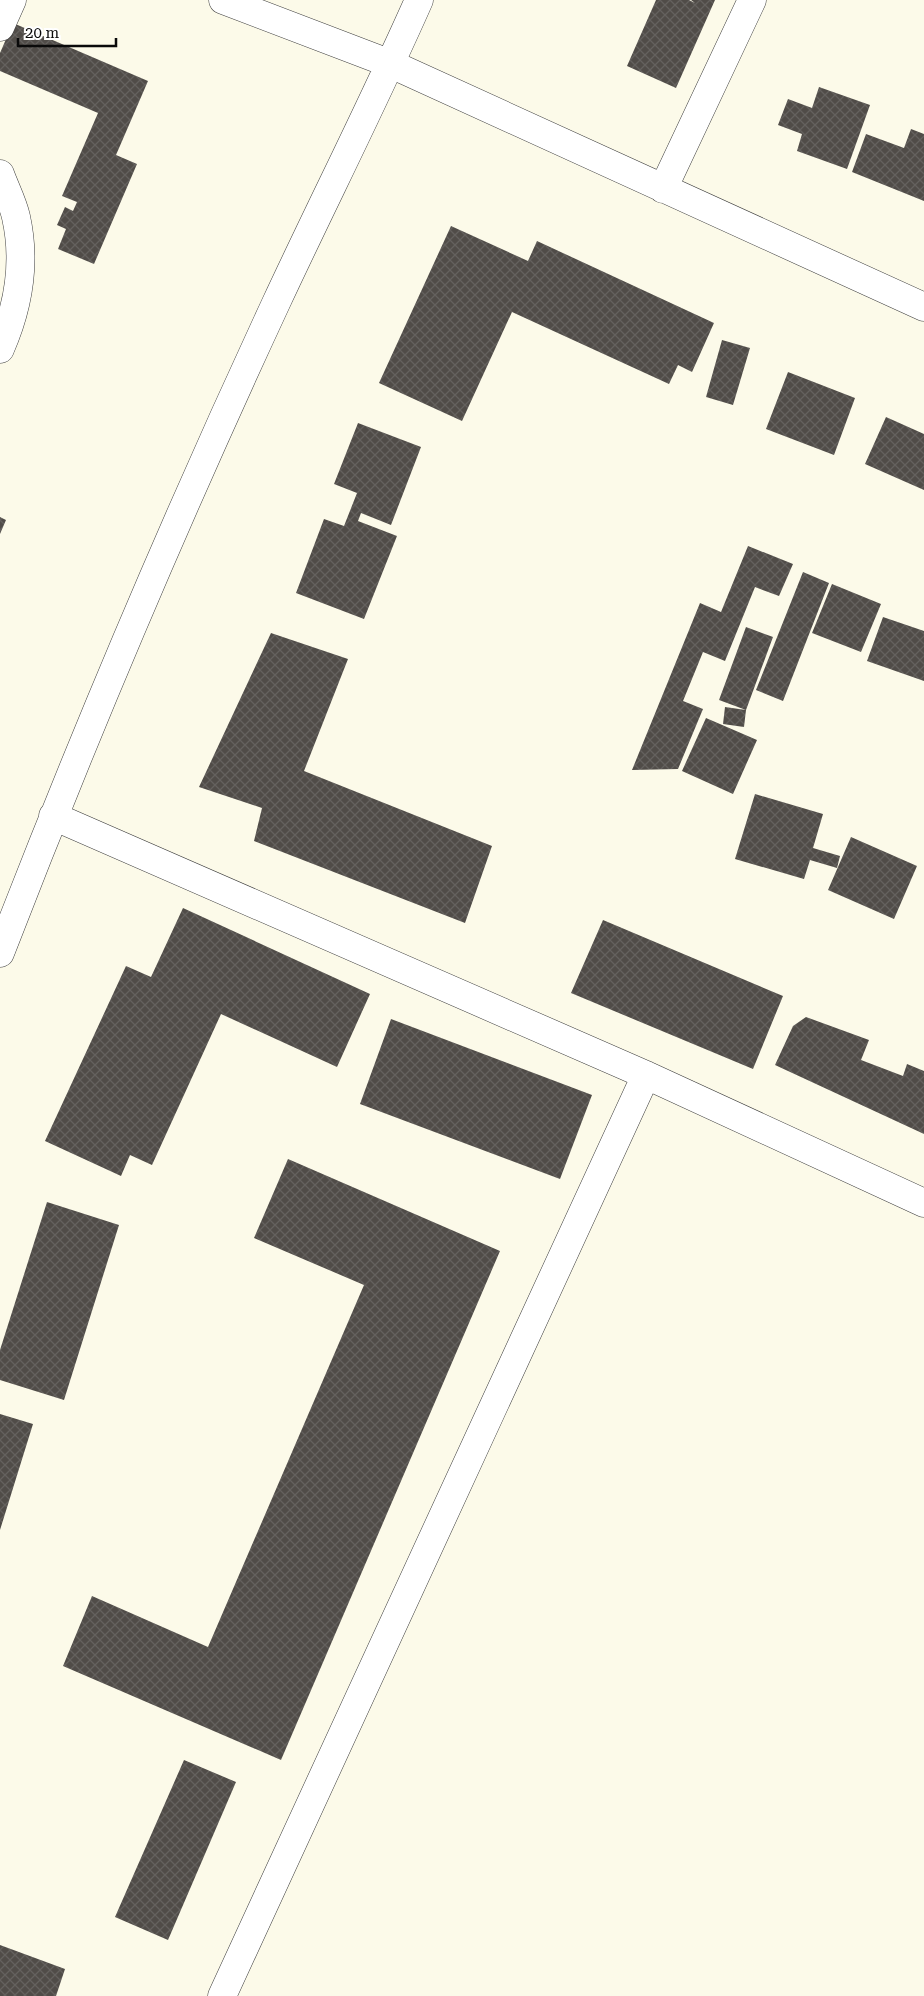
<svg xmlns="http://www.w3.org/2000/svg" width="924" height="1996" font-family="'Roboto Serif',serif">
	<defs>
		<pattern id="building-cross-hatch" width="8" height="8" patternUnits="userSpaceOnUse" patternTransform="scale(1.25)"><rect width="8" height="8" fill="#504c48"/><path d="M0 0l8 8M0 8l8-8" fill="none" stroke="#64615e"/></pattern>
	</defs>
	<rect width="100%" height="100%" fill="#fcfae9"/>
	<path fill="url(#building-cross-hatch)" d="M656 0H689L695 3 691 0H715L676 88 627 66Z
		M13 23 148 81 116 155 137 164 94 264 58 249 66 229 57 225 65 207 73 211 77 202 62 196 98 113 0 71V53Z
		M819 87 870 105 847 169 797 151 802 134 778 125 788 99 812 108Z
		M911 129 924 134V201L852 172 866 134 904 148Z
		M451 226 528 261 537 241 714 323 692 372 678 365 669 384 512 312 462 421 379 383Z
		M722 340 750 348 733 405 706 397Z
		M788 372 855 398 834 455 766 429Z
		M886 417 924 434V490L865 464Z
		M358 423 421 447 391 525 361 513 358 521 397 536 364 619 296 593 324 519 344 526 357 493 334 484Z
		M0 517 6 520 0 534Z
		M748 546 793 564 779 596 755 587 725 661 703 652 683 701 703 709 678 769 632 770 700 603 721 612Z
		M803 572 829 583 783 701 756 690Z
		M832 584 881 604 861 652 812 633Z
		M883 617 924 631V681L867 661Z
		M746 627 773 637 746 710 719 700Z
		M271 633 348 659 304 771 492 846 465 923 254 841 262 808 199 787Z
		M725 707 746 710 744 727 723 724Z
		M706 718 757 740 733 794 682 771Z
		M755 794 823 814 813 848 840 856 837 868 810 860 804 879 735 859Z
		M851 837 917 866 894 919 828 890Z
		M183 908 370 994 337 1067 221 1014 152 1165 130 1155 121 1176 45 1141 126 966 151 977Z
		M603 920 783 996 753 1069 571 993Z
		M806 1017 869 1040 861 1060 903 1076 907 1064 924 1071V1134L775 1065 793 1026Z
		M391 1019 592 1095 560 1179 360 1104Z
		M288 1159 500 1251 281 1760 63 1666 92 1596 208 1647 364 1285 254 1238Z
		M47 1202 119 1225 64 1400 0 1380V1350Z
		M0 1414 33 1424 0 1530Z
		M184 1760 236 1782 168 1940 115 1917Z
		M0 1945 65 1969 56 1996H0Z"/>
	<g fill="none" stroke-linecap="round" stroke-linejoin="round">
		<g stroke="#3d3d3d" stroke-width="29">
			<path id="minor" d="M223 0 391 64 924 307
				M0 27 12 0
				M0 174C5 188 13 203 16 217 26 262 18 308 0 349
				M663 189 752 0
				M53 816 646 1075 924 1203
				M0 953C85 733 177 516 276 303 323 202 374 102 419 0
				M222 1996 646 1075"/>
		</g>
		<use href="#minor" stroke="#fff" stroke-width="28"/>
	</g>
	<path d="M18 38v8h98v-8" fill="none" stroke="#0a0a0a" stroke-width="2.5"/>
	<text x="25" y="38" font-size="15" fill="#0a0a0a" stroke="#ffffff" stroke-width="4" paint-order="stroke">20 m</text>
</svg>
